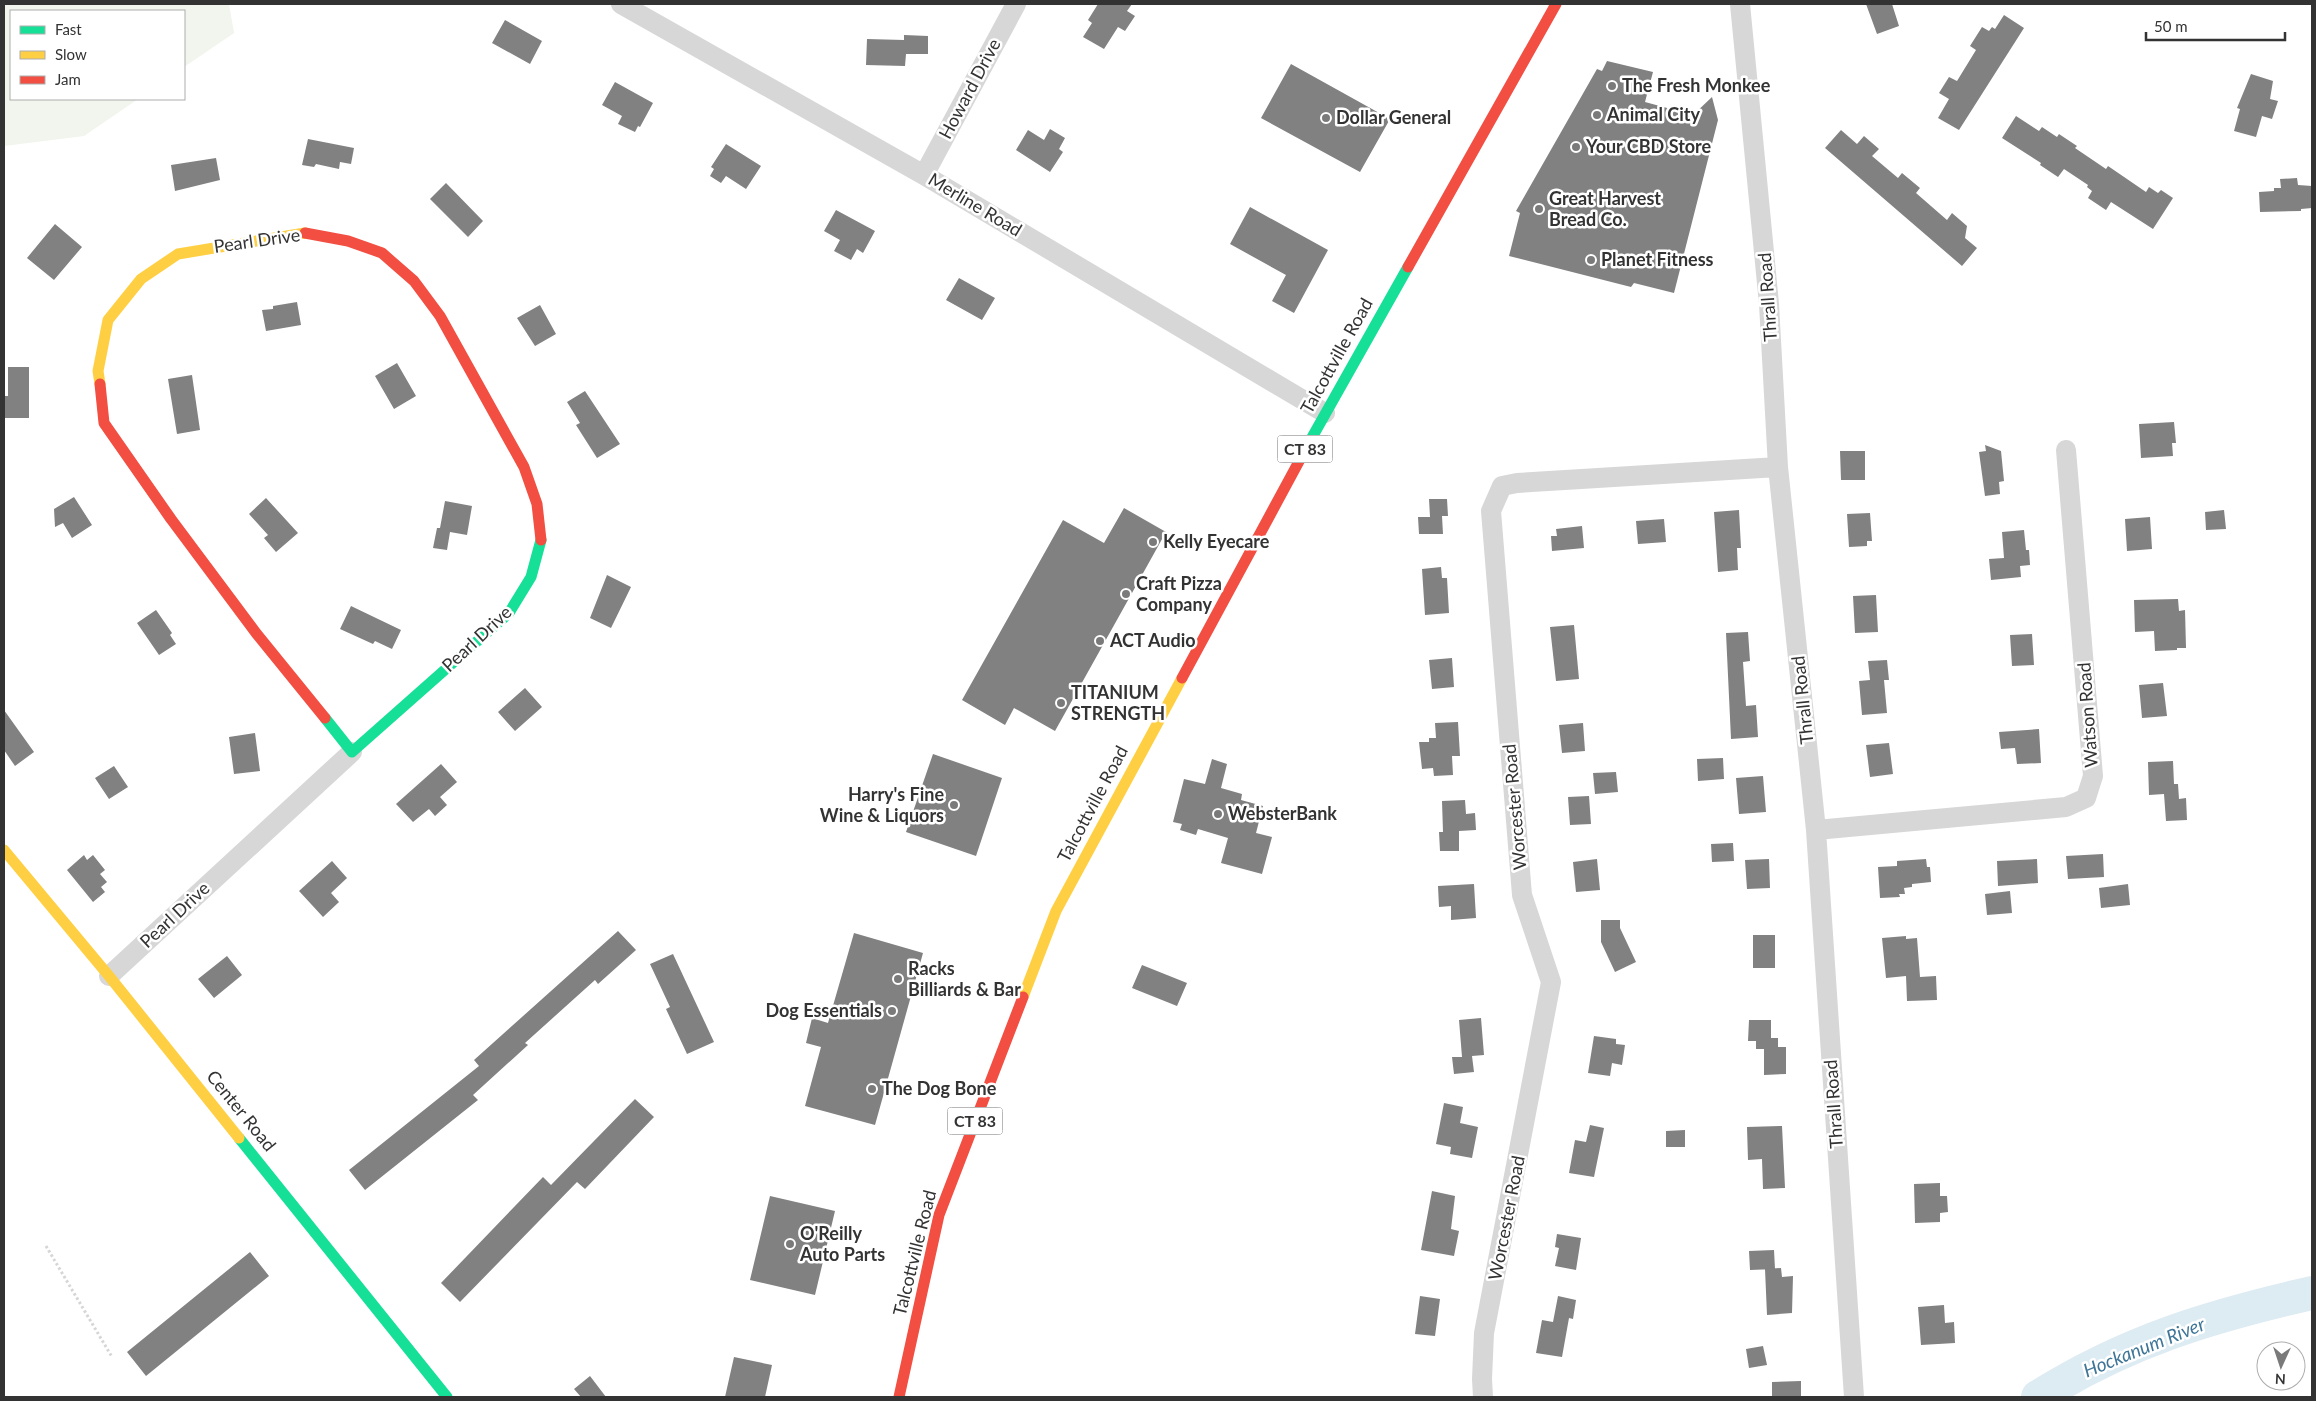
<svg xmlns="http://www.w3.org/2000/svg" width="2316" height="1401" font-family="Lato,sans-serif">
	<rect width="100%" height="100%" fill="#fff"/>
	<path fill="#f1f5ed" d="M4 4H229L234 33 184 67V11H11V99H138L84 136 4 146Z"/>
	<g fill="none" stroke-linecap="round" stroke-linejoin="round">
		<path stroke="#ddebf3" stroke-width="34" d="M2038 1397C2127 1341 2211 1316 2312 1293"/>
	</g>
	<path fill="#818181" d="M1098 4H1132L1127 11 1135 16 1125 31 1118 27 1104 49 1083 37 1092 23 1088 20Z
		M1866 4H1892L1899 26 1877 34Z
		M2004 15 2024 28 1959 130 1938 118 1949 99 1939 93 1949 77 1957 81 1976 50 1970 46 1982 27 1989 31 1992 27 1995 29Z
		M505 20 542 41 530 64 492 43Z
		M904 35 928 36V54H906L905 66 866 65 867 39 904 40Z
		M1607 61 1653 72 1645 102 1693 115 1712 97 1718 120 1674 293 1634 283 1631 287 1509 256 1520 213 1516 211 1597 69 1602 71Z
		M1291 64 1390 119 1360 172 1261 118Z
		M2251 74 2273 81 2270 99 2278 101 2272 119 2262 116 2256 137 2234 131 2240 109 2237 108Z
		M615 82 653 103 640 127 638 126 635 132 618 124 622 116 602 105Z
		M2016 116 2039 131 2042 127 2057 137 2059 134 2077 146 2075 148 2106 169 2108 166 2146 192 2149 187 2158 193 2161 190 2173 198 2153 229 2111 202 2106 210 2088 198 2092 191 2087 187 2088 185 2064 169 2058 177 2040 165 2041 163 2002 138Z
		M1050 129 1065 138 1059 149 1063 152 1050 172 1016 150 1028 130 1044 140Z
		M1841 130 1857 144 1864 136 1879 149 1872 156 1898 178 1902 173 1920 188 1916 193 1947 220 1952 213 1967 226 1965 238 1977 248 1962 266 1825 148Z
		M308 139 354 148 351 164 340 162 339 169 316 164 314 167 302 165Z
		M726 144 761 166 746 189 726 176 721 183 710 176 714 169 711 167Z
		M216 158 220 180 175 191 171 165Z
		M2297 178 2298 185 2312 186V208L2301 209V211L2260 212 2259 192 2274 191V188H2281L2280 179Z
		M446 183 483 221 468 237 430 199Z
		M1250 207 1328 250 1294 313 1272 301 1286 275 1230 244Z
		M836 210 875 231 863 253 857 249 851 260 834 251 840 240 824 231Z
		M55 224 82 247 54 280 27 258Z
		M959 278 995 298 982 320 946 300Z
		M297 302 301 325 266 331 262 310 273 309V306Z
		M540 305 556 334 535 346 517 318Z
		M397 363 416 396 394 409 375 376Z
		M8 367H29V418H4V396H8Z
		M192 375 200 430 177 434 168 379Z
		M585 391 620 444 597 458 576 425 580 423 567 402Z
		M2174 422 2176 443H2172L2173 456 2141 458 2139 424Z
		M1985 445 2001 451 2004 481 1999 482 2000 494 1985 496 1979 452 1986 451Z
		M1840 451H1865V480H1841Z
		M74 497 92 525 72 538 63 523 55 527 54 509Z
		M266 498 298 533 276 552 264 538 268 535 249 514Z
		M1429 499H1447L1448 516H1442L1443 534H1419L1418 517H1430Z
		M445 501 472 506 467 535 450 532 447 550 433 548 437 528H440Z
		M1124 508 1166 532 1055 731 1014 708 1005 725 962 700 1063 520 1104 543Z
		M1739 510 1741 548H1737L1738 570 1718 572 1714 512Z
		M2224 510 2226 529 2206 530 2205 512Z
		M1870 513 1872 541H1867V546L1849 547 1847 514Z
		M2150 517 2152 549 2127 551 2125 519Z
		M1664 519 1666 542 1638 544 1636 521Z
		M1582 526 1584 548 1552 551 1551 536H1557L1556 529Z
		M2024 530 2026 550H2029L2030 565 2020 566 2021 577 1991 580 1989 559 2004 558 2002 532Z
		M1441 567 1442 578H1447L1449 613 1425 615 1422 569Z
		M607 575 631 587 611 628 590 618Z
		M1876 595 1878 632 1855 633 1853 596Z
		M2178 599 2179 611 2185 610 2186 648H2177V650L2155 651 2154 631 2135 632 2134 600Z
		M351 606 401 630 392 649 375 641 373 644 340 629Z
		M156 610 172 633 170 635 176 644 159 655 137 623Z
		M1574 625 1579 679 1556 681 1550 627Z
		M1748 632 1750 661 1743 662 1746 706 1756 705 1758 737 1731 739 1726 633Z
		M2032 634 2034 665 2012 666 2010 635Z
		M1452 658 1454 687 1432 689 1429 660Z
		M1887 660 1889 680H1884L1887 713 1862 715 1859 681 1870 680 1868 661Z
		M2163 683 2167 716 2142 718 2139 685Z
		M525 688 542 707 515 731 498 712Z
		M4 710 34 752 15 766 4 750Z
		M1458 722 1460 756H1452L1453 775 1434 776 1433 768 1422 769 1419 742H1429V738H1436L1435 723Z
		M1583 723 1585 751 1562 753 1559 725Z
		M2039 729 2041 763 2017 764 2015 748 2001 749 1999 732Z
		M255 733 260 771 234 774 229 737Z
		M1889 743 1893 774 1870 777 1866 745Z
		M933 754 1002 778 976 856 906 832Z
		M1723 758 1724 779 1698 781 1697 759Z
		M1212 759 1227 764 1221 788 1242 794 1241 800 1263 806 1256 833 1272 837 1262 874 1221 863 1228 838 1198 829 1196 835 1180 830 1182 824 1173 822 1184 779 1205 784Z
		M2173 761 2174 784H2178L2179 799 2186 798 2187 820 2166 821 2164 794 2149 795 2148 762Z
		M441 764 457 782 440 797 447 805 435 816 429 809 413 822 396 804Z
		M114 766 128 787 109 799 95 778Z
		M1616 772 1618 792 1595 794 1593 773Z
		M1763 776 1766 812 1739 814 1736 778Z
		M1589 796 1591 824 1570 825 1568 797Z
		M1465 800 1466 814 1475 813 1476 830 1459 831V851H1440L1439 832H1443L1442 801Z
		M1733 843 1734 861 1712 862 1711 844Z
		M2103 854 2104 877 2068 879 2066 856Z
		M84 855 87 860 93 855 105 870 100 874 107 882 101 887 105 892 93 902 67 870Z
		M1597 859 1600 890 1576 892 1573 862Z
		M1769 859 1770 888 1747 889 1745 860Z
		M1926 859 1927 867H1930L1931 882 1912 884V887L1904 888 1905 894H1899L1900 897 1880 898 1878 867 1897 866V861Z
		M2037 859 2038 883 1998 886 1997 861Z
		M332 861 347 878 331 893 339 902 323 917 299 891Z
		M1474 884 1476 918 1451 920V906L1439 907 1438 886Z
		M2128 884 2130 905 2101 908 2099 888Z
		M2010 891 2012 913 1987 915 1985 894Z
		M1601 920H1620V928L1636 962 1615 972 1601 942Z
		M618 931 636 950 598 984 595 980 525 1043 528 1045 473 1095 478 1100 365 1190 349 1170 479 1066 474 1060Z
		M854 933 923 953 875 1125 805 1106 821 1047 806 1043 812 1018 828 1023Z
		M1753 935H1775V968H1753Z
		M1906 936V939L1917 938 1920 977 1936 976 1937 1000 1907 1001 1906 976 1886 978 1882 938Z
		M673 954 714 1042 687 1054 666 1009 670 1007 650 964Z
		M227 956 242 975 214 998 198 979Z
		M1142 965 1187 983 1177 1006 1132 988Z
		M1481 1018 1484 1055 1472 1056 1474 1072 1454 1074 1452 1057H1462L1459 1020Z
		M1749 1020H1771V1038H1778V1047H1786V1074L1764 1075V1049H1756V1041H1748Z
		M1594 1036 1616 1039V1044L1625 1045 1622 1065 1612 1063 1610 1076 1588 1073Z
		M635 1099 654 1117 585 1189 577 1182 460 1302 441 1283 543 1177 551 1185Z
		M1444 1103 1463 1107 1460 1123 1478 1127 1472 1158 1450 1154 1451 1147 1436 1144Z
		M1590 1125 1604 1128 1594 1177 1569 1173 1575 1140 1586 1142Z
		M1782 1126 1785 1188 1763 1189 1762 1159 1748 1160 1747 1127Z
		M1685 1130V1147H1666V1131Z
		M1940 1183V1196H1947L1948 1212 1940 1213V1222L1915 1223 1914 1184Z
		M1432 1191 1455 1196 1451 1229 1459 1231 1454 1256 1421 1250Z
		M770 1196 835 1211 815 1295 750 1280Z
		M1557 1234 1581 1238 1576 1270 1555 1266 1559 1248 1555 1247Z
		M1774 1250 1775 1269 1750 1270 1749 1251Z
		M250 1252 269 1276 146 1376 127 1352Z
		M1781 1268 1782 1277 1793 1276 1792 1313 1767 1315 1765 1269Z
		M1420 1296 1440 1299 1435 1336 1415 1334Z
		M1558 1296 1576 1300 1573 1319 1569 1318 1562 1357 1536 1353 1542 1320 1553 1322Z
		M1944 1305 1945 1323 1954 1322 1955 1343 1921 1345 1918 1307Z
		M1763 1346 1767 1365 1749 1368 1746 1349Z
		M734 1357 772 1365 765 1397H725Z
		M590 1376 606 1397H581L574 1389Z
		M1801 1381V1397H1772V1382Z"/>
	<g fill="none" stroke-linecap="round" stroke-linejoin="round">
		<path stroke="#d6d6d6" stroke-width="3" stroke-dasharray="2.5 2.5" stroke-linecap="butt" d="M46 1246 112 1357"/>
		<path stroke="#d7d7d7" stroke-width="20" d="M621 4 924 175 1325 413
			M1740 4 1769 304 1778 467 1816 830 1854 1397
			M924 175 1016 4
			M1816 830 2066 807 2086 798 2093 776 2066 450
			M109 976 352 752
			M1483 1397 1482 1379 1484 1333 1551 982 1522 895 1491 511 1502 486 1517 483 1778 467"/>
		<path stroke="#16e098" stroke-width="11" d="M1310 441 1408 267
			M325 718 352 752 509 613 531 577 541 540
			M239 1138 447 1397"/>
		<path stroke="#ffcf43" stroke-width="11" d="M100 384 98 371 108 320 141 279 178 254 305 233
			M4 850 109 976 239 1138
			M1023 997 1056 911 1182 678"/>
		<path stroke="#f24e42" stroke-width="11" d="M305 233 348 241 382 253 414 281 440 316 524 467 537 504 541 540
			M1408 267 1556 4
			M100 384 104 423 171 519 256 633 325 718
			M1182 678 1310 441
			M899 1397 939 1215 1023 997"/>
	</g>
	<g fill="#7a7a7a" stroke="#fff" stroke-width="2">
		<circle cx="1612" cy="86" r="5"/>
		<circle cx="1597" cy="115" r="5"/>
		<circle cx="1326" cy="118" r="5"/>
		<circle cx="1576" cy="147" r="5"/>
		<circle cx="1539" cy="209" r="5"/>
		<circle cx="1591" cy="260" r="5"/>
		<circle cx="1153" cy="542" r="5"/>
		<circle cx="1126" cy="594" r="5"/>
		<circle cx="1100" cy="641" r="5"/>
		<circle cx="1061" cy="703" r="5"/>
		<circle cx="954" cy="805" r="5"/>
		<circle cx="1218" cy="814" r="5"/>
		<circle cx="898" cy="979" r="5"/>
		<circle cx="892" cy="1011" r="5"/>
		<circle cx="872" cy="1089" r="5"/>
		<circle cx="790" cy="1244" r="5"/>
	</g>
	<g text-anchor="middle" stroke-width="5" stroke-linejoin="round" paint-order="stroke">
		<g fill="#fff" stroke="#707070" stroke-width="1">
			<rect x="1277.5" y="435.5" width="55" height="27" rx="4"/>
			<rect x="947.5" y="1107.5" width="55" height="27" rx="4"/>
		</g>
		<g font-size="16" font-weight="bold" fill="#333">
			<text x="1305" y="455">CT 83</text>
			<text x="975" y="1127">CT 83</text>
		</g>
		<g font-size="18" font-weight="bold" fill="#333" stroke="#fff" text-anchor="start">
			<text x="1622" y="92">The Fresh Monkee</text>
			<text x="1607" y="121">Animal City</text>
			<text x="1336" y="124">Dollar General</text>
			<text x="1586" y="153">Your CBD Store</text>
			<text x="1549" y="205">Great Harvest<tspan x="1549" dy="21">Bread Co.</tspan></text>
			<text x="1601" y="266">Planet Fitness</text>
			<text x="1163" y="548">Kelly Eyecare</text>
			<text x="1136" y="590">Craft Pizza<tspan x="1136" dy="21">Company</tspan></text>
			<text x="1110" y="647">ACT Audio</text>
			<text x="1071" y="699">TITANIUM<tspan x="1071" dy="21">STRENGTH</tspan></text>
			<text x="944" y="801" text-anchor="end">Harry's Fine<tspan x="944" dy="21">Wine &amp; Liquors</tspan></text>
			<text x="1228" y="820">WebsterBank</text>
			<text x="908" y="975">Racks<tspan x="908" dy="21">Billiards &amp; Bar</tspan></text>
			<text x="882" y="1017" text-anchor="end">Dog Essentials</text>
			<text x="882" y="1095">The Dog Bone</text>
			<text x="800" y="1240">O'Reilly<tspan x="800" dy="21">Auto Parts</tspan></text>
		</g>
		<g font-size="18" fill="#333" stroke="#fff">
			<text transform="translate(970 89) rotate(-62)" y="6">Howard Drive</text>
			<text transform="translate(975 205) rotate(31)" y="6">Merline Road</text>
			<text transform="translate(257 241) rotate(-8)" y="6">Pearl Drive</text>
			<text transform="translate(1768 297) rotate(-94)" y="6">Thrall Road</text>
			<text transform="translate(1337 356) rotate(-61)" y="6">Talcottville Road</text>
			<text transform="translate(477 639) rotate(-43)" y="6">Pearl Drive</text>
			<text transform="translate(1803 700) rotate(-96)" y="6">Thrall Road</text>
			<text transform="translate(2088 715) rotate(-94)" y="6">Watson Road</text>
			<text transform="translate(1093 804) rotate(-62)" y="6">Talcottville Road</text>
			<text transform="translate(1515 807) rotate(-95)" y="6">Worcester Road</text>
			<text transform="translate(175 915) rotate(-43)" y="6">Pearl Drive</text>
			<text transform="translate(1834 1104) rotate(-94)" y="6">Thrall Road</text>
			<text transform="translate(241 1111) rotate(51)" y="6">Center Road</text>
			<text transform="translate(1507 1218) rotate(-79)" y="6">Worcester Road</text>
			<text transform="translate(915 1253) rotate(-76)" y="6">Talcottville Road</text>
		</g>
		<g font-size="19" font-style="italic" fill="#3f7597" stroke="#fff">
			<text transform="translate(2144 1347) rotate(-22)" y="7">Hockanum River</text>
		</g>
	</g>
	<rect width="2316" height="1401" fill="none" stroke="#333333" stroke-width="10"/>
	<rect x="10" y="10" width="175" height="90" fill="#ffffff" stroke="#adadad"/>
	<rect x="20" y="26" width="25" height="8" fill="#16e098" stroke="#adadad"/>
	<text x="55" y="35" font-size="15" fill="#333333">Fast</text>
	<rect x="20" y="51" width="25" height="8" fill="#ffcf43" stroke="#adadad"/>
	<text x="55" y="60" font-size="15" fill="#333333">Slow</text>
	<rect x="20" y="76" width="25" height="8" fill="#f24e42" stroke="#adadad"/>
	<text x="55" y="85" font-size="15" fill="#333333">Jam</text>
	<g transform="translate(2281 1366) rotate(183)"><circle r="24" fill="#ffffff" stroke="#adadad"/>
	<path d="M0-4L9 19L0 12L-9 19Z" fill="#7a7a7a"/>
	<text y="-8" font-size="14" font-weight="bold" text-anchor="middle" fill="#333333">N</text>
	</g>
	<path d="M2146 32v8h139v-8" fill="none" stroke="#333333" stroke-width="2.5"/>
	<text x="2154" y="32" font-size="15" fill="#333333" stroke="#ffffff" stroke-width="4" paint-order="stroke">50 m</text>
</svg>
